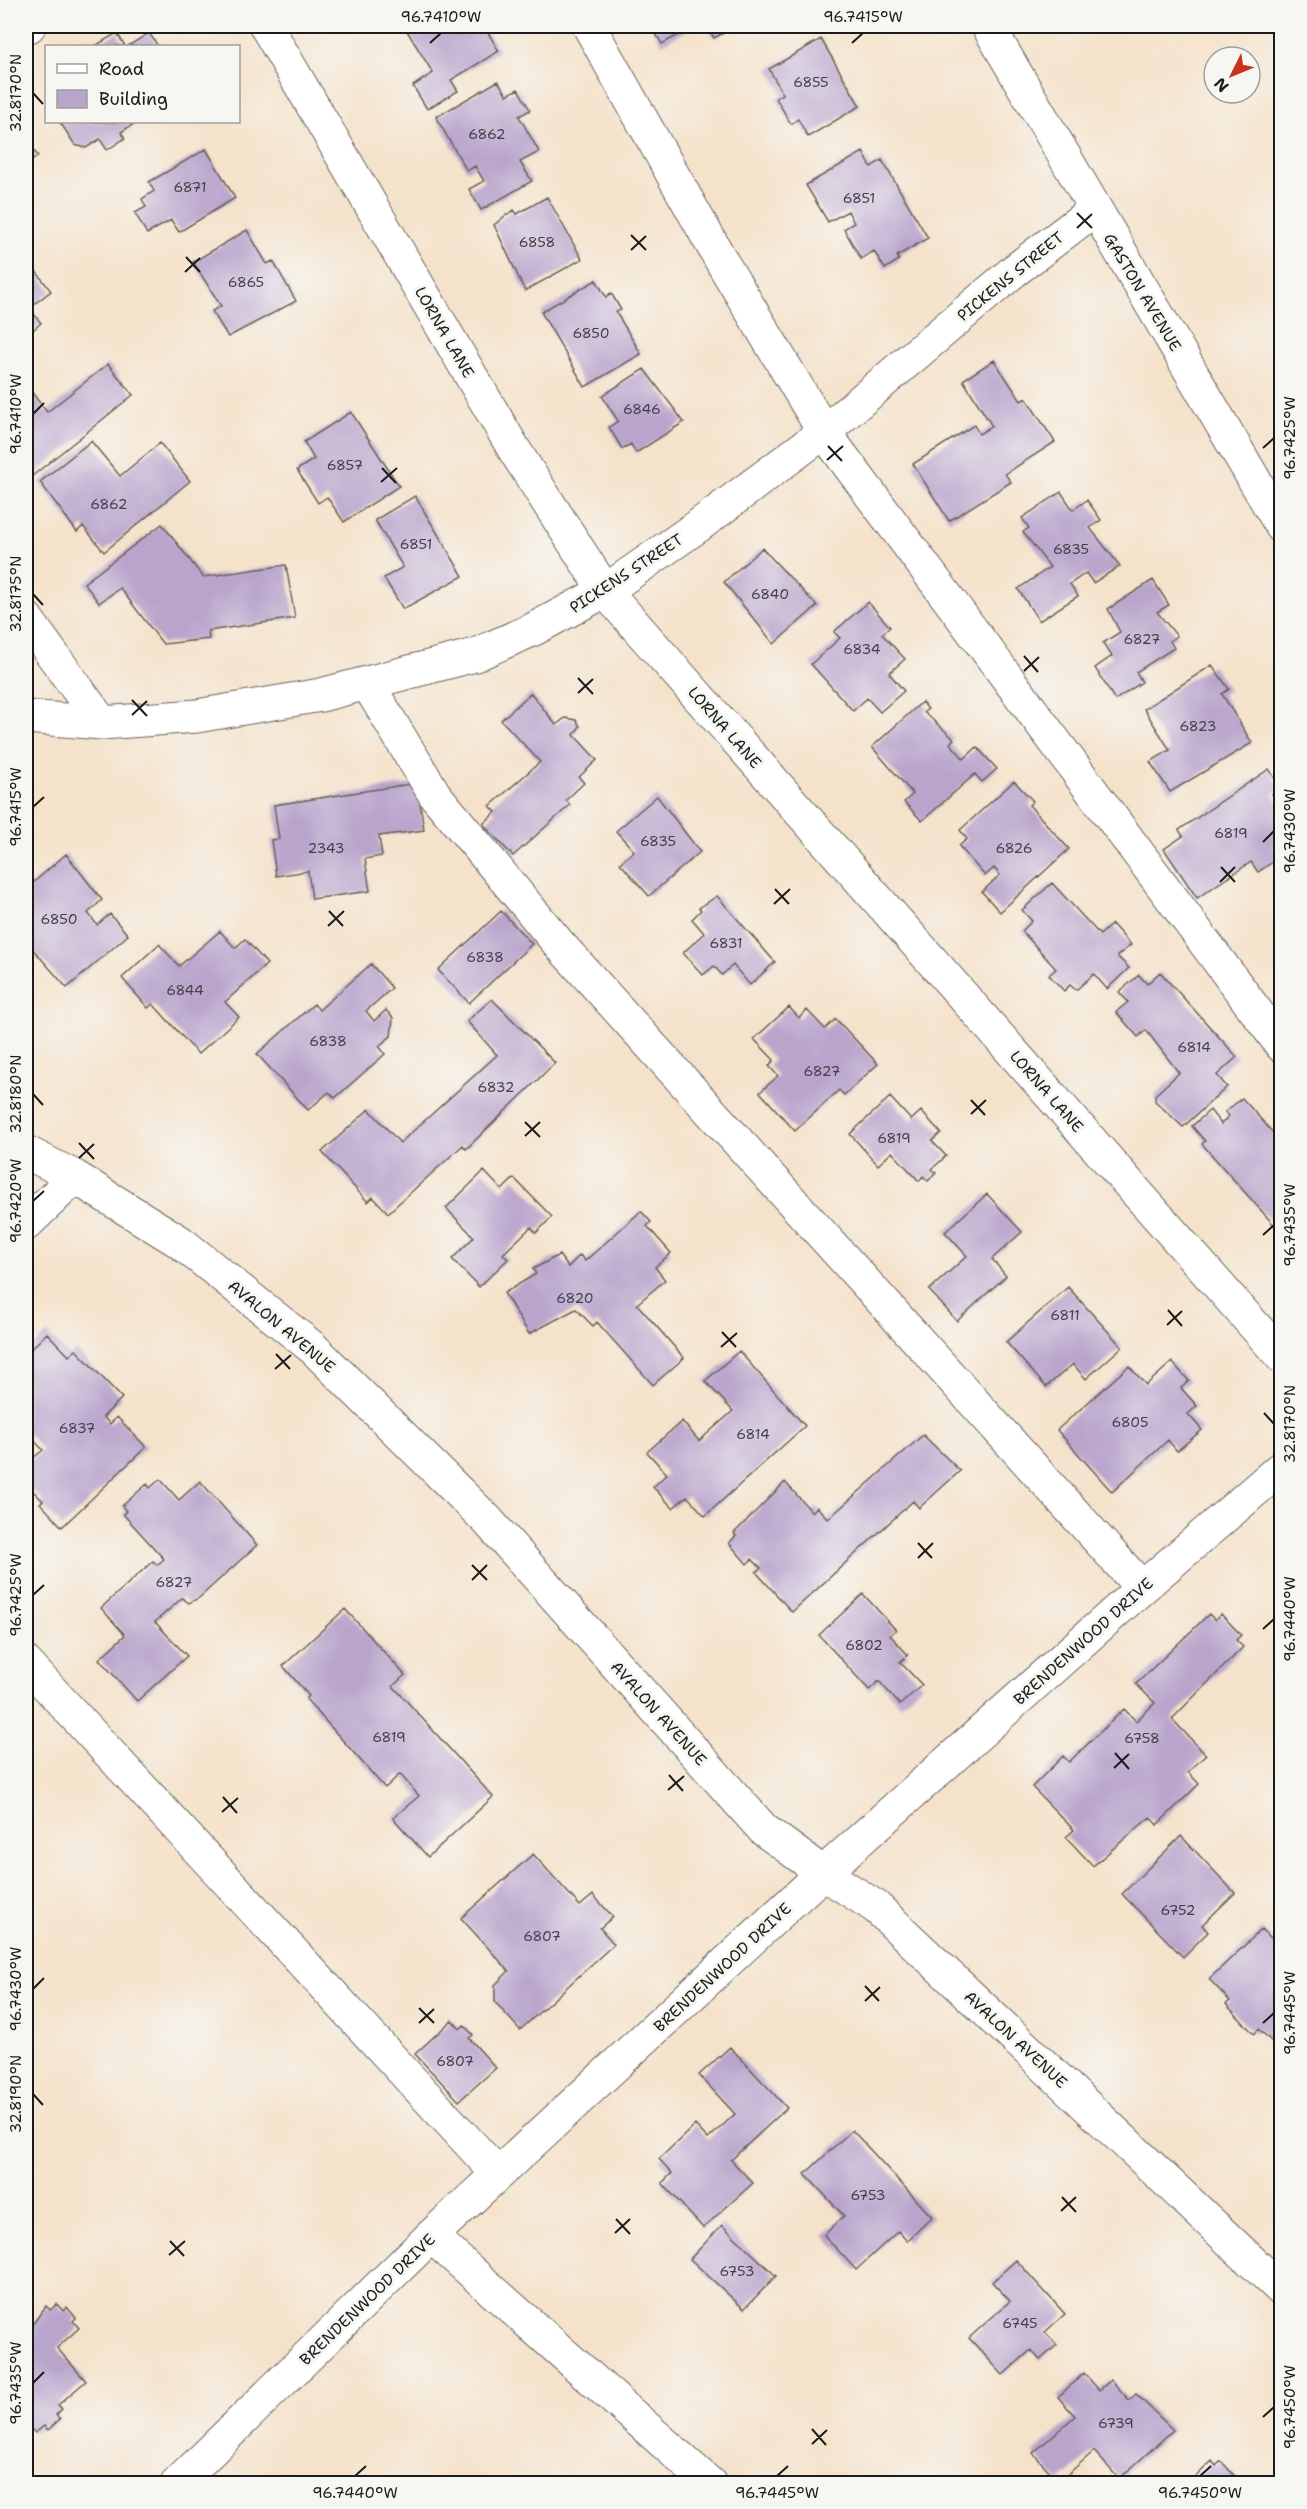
<svg xmlns="http://www.w3.org/2000/svg" width="1307" height="2509" font-family="'Shantell Sans',sans-serif">
	<rect width="100%" height="100%" fill="#f6f6f2"/>
	<filter id="ink" filterUnits="userSpaceOnUse"><feTurbulence type="fractalNoise" baseFrequency=".0167" numOctaves="2"/><feDisplacementMap in="SourceGraphic" scale="12" xChannelSelector="R" yChannelSelector="G"/><feConvolveMatrix kernelMatrix="1 2 1 2 8 2 1 2 1" color-interpolation-filters="sRGB"/></filter>
	<filter id="wash" filterUnits="userSpaceOnUse"><feTurbulence type="fractalNoise" baseFrequency=".008" numOctaves="4" result="noise"/><feDisplacementMap in="SourceGraphic" scale="24" xChannelSelector="R" yChannelSelector="G"/><feGaussianBlur stdDeviation="1.35" result="paint"/><feColorMatrix in="noise" values="0 0 0 0 0 0 0 0 0 0 0 0 0 0 0 0 0 1.4 0 .05"/><feComposite in="paint" operator="in"/></filter>
	<g filter="url(#wash)">
		<rect width="100%" height="100%" fill="#f5e2cb"/>
		<g id="blocks">
			<path fill="#b9a5cc" d="M404 26H484L499 51 451 80 458 91 427 109 413 86 433 73Z
				M651 26H695L662 44Z
				M707 26H737L714 38Z
				M117 33 125 46H95Z
				M149 33 158 46H128Z
				M821 39 860 106 808 137 798 119 791 124 776 98 783 94 769 69Z
				M498 81 507 95 518 89 530 110 519 116 539 152 520 162 532 181 481 210 469 189 484 181 475 166 467 171 436 117Z
				M60 122H137L121 132 125 138 107 150 100 139 86 148 75 145Z
				M26 141 38 156 26 165Z
				M206 149 235 198 179 232 171 220 147 234 135 213 146 207 142 199 154 191 149 182Z
				M863 152 871 167 882 160 928 238 897 256 899 260 885 269 874 251 861 259 844 229 854 223 848 211 828 222 806 185Z
				M547 197 582 259 525 291 494 225 506 215 514 210 517 214Z
				M247 230 267 264 273 261 296 301 228 337 212 311 221 306 193 262Z
				M26 258 51 291 29 308 41 323 26 336Z
				M596 280 606 297 611 293 621 310 616 312 641 354 585 387 541 312Z
				M994 360 1021 401 1026 398 1055 442 1005 474 1011 482 949 521 913 464 974 425 979 434 992 426 963 380Z
				M108 364 133 395 26 481V385L47 412Z
				M644 369 684 422 636 453 631 444 622 449 609 427 618 421 602 396Z
				M351 412 399 486 344 522 327 497 318 503 297 470 314 459 304 442Z
				M91 441 120 476 160 443 190 481 104 552 83 526 77 532 40 482Z
				M1061 492 1073 510 1087 500 1101 520 1090 528 1120 566 1093 583 1086 573 1070 584 1078 596 1039 621 1018 589 1050 567 1023 532 1029 528 1022 518Z
				M415 496 463 576 403 609 384 578 403 567 375 520Z
				M162 524 203 577 286 565 295 618 208 631 209 639 163 644 120 588 99 603 84 583Z
				M762 548 817 606 774 644 724 582Z
				M1153 580 1169 605 1157 612 1177 636 1170 641 1174 648 1136 672 1142 682 1115 700 1095 668 1112 656 1103 643 1120 632 1108 609Z
				M868 602 890 627 882 634 905 659 889 673 904 691 880 712 867 698 853 711 811 664 840 638 834 632Z
				M1212 665 1229 689 1222 694 1252 743 1170 792 1150 762 1170 750 1144 709Z
				M531 693 556 725 565 718 576 720 580 726 574 735 597 760 579 777 584 783 566 800 570 805 513 856 483 824 496 812 490 806 540 762 501 720Z
				M922 702 928 709 924 712 954 739 950 743 964 759 977 747 997 769 982 782 975 774 922 821 904 802 913 794 872 747Z
				M1269 769 1281 788 1272 794 1282 807V839L1272 845 1280 857 1258 872 1251 862 1197 898 1164 849 1183 836 1179 830Z
				M1014 781 1033 801 1029 805 1069 849 1000 912 982 892 1000 875 994 868 985 876 959 846 967 839 960 830Z
				M417 783 424 830 379 836 382 856 365 859 370 891 312 899 308 871 276 876 271 840 279 839 274 805Z
				M657 796 700 852 649 896 620 863 634 851 616 831Z
				M66 854 102 900 88 913 97 925 110 914 128 935 67 988 31 947 27 950 26 948V887L27 888Z
				M1052 883 1100 935 1112 924 1131 945 1117 956 1129 968 1107 989 1094 974 1076 990 1070 985 1064 991 1049 975 1056 969 1022 931 1032 921 1022 910Z
				M717 896 775 962 750 985 733 965 722 975 714 966 703 975 683 953 704 933 692 919 701 910 699 908Z
				M501 911 532 944 469 1003 438 970Z
				M220 931 235 948 245 939 267 964 225 1002 239 1017 198 1054 153 1004 148 1008 122 978 159 944 179 966Z
				M371 964 392 988 366 1011 374 1021 386 1010 393 1018 391 1036 379 1046 385 1054 335 1098 329 1092 308 1110 257 1054 314 1004 319 1010Z
				M1160 972 1237 1057 1217 1075 1227 1087 1183 1127 1155 1101V1095L1179 1073 1146 1030 1138 1037 1116 1012 1128 1002 1119 992 1139 975 1147 984Z
				M492 999 555 1063 466 1149 463 1145 388 1213 373 1197 368 1202 322 1152 369 1109 400 1143 497 1055 467 1021Z
				M789 1007 799 1018 807 1010 825 1029 836 1019 878 1064 844 1095 839 1090 795 1131 760 1092 778 1076 769 1066 774 1060 754 1039Z
				M890 1097 911 1120 921 1111 941 1133 932 1141 946 1156 932 1169 936 1173 928 1181 923 1176 919 1181 892 1152 878 1165 850 1134Z
				M1242 1098 1282 1143V1234L1202 1144 1205 1141 1192 1126 1210 1110 1221 1124 1229 1116 1225 1112Z
				M484 1171 502 1190 514 1178 552 1217 536 1233 531 1227 503 1254 508 1259 479 1287 452 1259 474 1237 446 1208Z
				M987 1194 1022 1232 992 1259 1006 1276 957 1321 929 1290 967 1256 945 1232Z
				M641 1211 651 1222 647 1226 671 1253 655 1267 665 1280 637 1304 684 1358 653 1385 597 1322 593 1326 576 1309 529 1334 504 1293 536 1274 533 1269 559 1255 568 1267 580 1255 585 1261Z
				M1068 1287 1122 1347 1086 1379 1073 1364 1046 1387 1006 1342Z
				M47 1333 69 1356 76 1350 122 1398 103 1417 110 1424 117 1417 146 1447 62 1527 40 1503 43 1501 26 1484V1464L43 1450 26 1432V1354Z
				M739 1351 805 1426 705 1516 687 1496 673 1508 653 1487 667 1474 647 1452 682 1421 699 1441 733 1411 705 1381Z
				M1172 1362 1189 1381 1181 1388 1197 1406 1188 1414 1202 1430 1177 1451 1168 1440 1112 1492 1057 1430 1129 1366 1146 1385Z
				M923 1435 960 1471 919 1508 913 1501 792 1612 756 1572 761 1568 752 1559 747 1564 729 1543 736 1536 734 1533 785 1482 812 1512 817 1507 828 1519Z
				M160 1479 179 1500 200 1481 257 1545 199 1598 189 1603 182 1598 155 1622 187 1656 137 1701 99 1659 125 1635 101 1608 153 1561 157 1565 164 1559 123 1514 126 1511 122 1506 147 1484 150 1488Z
				M863 1594 896 1630 890 1635 908 1655 900 1662 922 1685 900 1705 879 1681 869 1690 819 1635Z
				M345 1609 405 1675 393 1686 493 1797 428 1857 393 1818 419 1796 400 1774 385 1788 306 1699 309 1696 283 1666Z
				M1209 1614 1215 1620 1221 1614 1241 1635 1236 1640 1243 1647 1172 1719 1206 1755 1188 1772 1199 1784 1157 1825 1150 1817 1093 1866 1066 1837 1074 1830 1032 1787 1063 1756 1069 1762 1124 1709 1136 1721 1155 1703 1136 1684Z
				M1181 1836 1235 1893 1202 1925 1208 1932 1183 1957 1122 1894Z
				M533 1854 580 1906 593 1895 613 1917 600 1928 614 1944 520 2030 495 2002V1985L509 1971 461 1918Z
				M1262 1929 1282 1949V2044L1278 2048 1259 2029 1254 2034 1226 2004 1230 2001 1209 1979Z
				M452 2020 460 2029 464 2025 473 2035 469 2038 496 2068 459 2101 415 2054Z
				M730 2047 787 2108 731 2160 753 2183 703 2228 662 2183 672 2173 659 2159 695 2125 708 2139 735 2114 699 2075Z
				M852 2130 932 2217 907 2241 898 2231 856 2270 824 2235 844 2216 805 2174Z
				M722 2225 776 2276 744 2309 690 2259Z
				M1016 2260 1065 2314 1045 2332 1057 2345 1040 2360 1031 2350 1003 2375 969 2338 1010 2301 992 2282Z
				M57 2304 63 2311 67 2307 76 2318 73 2321 79 2328 57 2348 86 2381 58 2405 62 2409 56 2415 60 2419 48 2430 44 2426 35 2433 26 2423V2326L29 2329 46 2306 50 2310Z
				M1084 2373 1099 2390 1111 2380 1129 2400 1136 2394 1173 2430 1119 2479 1094 2451 1059 2482 1033 2453 1075 2416 1058 2397Z
				M1212 2461 1216 2466 1221 2461 1242 2484H1188Z"/>
		</g>
	</g>
	<g filter="url(#ink)">
		<use href="#blocks" fill-opacity="0" stroke="#686159" stroke-width="1.5"/>
		<g fill="none" stroke-linecap="round" stroke-linejoin="round">
			<g stroke="#686159" stroke-width="35">
				<path id="minor" d="M266 26 515 451 605 591 1282 1357
					M589 26 722 262 824 432 1282 1046
					M988 26 1282 527
					M26 27 29 26
					M26 618 102 723
					M367 683 435 795 559 944 1142 1588
					M26 717 102 723 197 716 321 695 367 683 475 655 534 629 605 591 698 526 824 432 1014 271 1094 210
					M26 1152 75 1177 180 1242 313 1348 487 1520 764 1830 823 1873 876 1907 1282 2290
					M26 1224 75 1177
					M26 1663 498 2174
					M431 2236 710 2484
					M177 2484 431 2236 823 1873 1142 1588 1282 1467"/>
			</g>
			<use href="#minor" stroke="#fff" stroke-width="33"/>
		</g>
	</g>
	<path fill="none" stroke="#1c1c1c" stroke-width="2" d="M430 43 441 33M852 43 863 33M33 93 43 104M1077 213 1092 228M1077 228 1092 214M631 235 646 250M631 250 646 236M186 257 200 272M185 272 200 258M33 414 44 403M828 446 842 461M1263 448 1274 438M827 460 843 446M382 468 396 483M381 482 397 468M33 594 43 605M1024 656 1038 672M1024 671 1039 657M578 678 593 694M578 693 593 679M132 700 147 716M132 715 147 701M33 807 44 797M1263 842 1274 831M1221 867 1235 882M1220 882 1235 867M775 889 789 904M774 904 790 889M329 911 343 926M328 926 344 911M33 1094 43 1105M971 1100 985 1115M971 1114 986 1100M525 1122 540 1137M525 1136 540 1122M79 1143 94 1159M79 1158 94 1144M33 1201 44 1191M1263 1235 1274 1225M1168 1310 1182 1326M1167 1325 1182 1311M722 1332 736 1347M721 1347 737 1333M276 1354 290 1369M275 1369 291 1355M1264 1413 1274 1424M918 1543 932 1558M918 1558 933 1543M472 1565 487 1580M472 1580 487 1565M33 1595 44 1585M1263 1629 1274 1619M1115 1753 1129 1769M1114 1768 1129 1754M669 1775 683 1791M668 1790 684 1776M223 1797 237 1813M222 1812 238 1798M865 1986 879 2001M33 1989 44 1978M865 2001 880 1987M419 2008 434 2023M419 2023 434 2009M1263 2023 1274 2013M33 2094 43 2105M1062 2197 1076 2212M1061 2211 1076 2197M616 2219 630 2234M615 2233 630 2219M170 2241 184 2256M169 2255 185 2241M33 2383 44 2372M1263 2417 1274 2407M812 2429 826 2445M812 2444 827 2430M355 2476 366 2466M777 2476 788 2466M1200 2476 1211 2466"/>
	<g text-anchor="middle" stroke-width="6" stroke-linejoin="round" paint-order="stroke">
		<g font-size="14" fill="#433e48">
			<text x="811" y="87">6855</text>
			<text x="487" y="139">6862</text>
			<text x="190" y="192">6871</text>
			<text x="859" y="203">6851</text>
			<text x="537" y="247">6858</text>
			<text x="246" y="287">6865</text>
			<text x="591" y="338">6850</text>
			<text x="642" y="414">6846</text>
			<text x="345" y="470">6857</text>
			<text x="109" y="509">6862</text>
			<text x="416" y="549">6851</text>
			<text x="1071" y="554">6835</text>
			<text x="770" y="599">6840</text>
			<text x="1142" y="644">6827</text>
			<text x="862" y="654">6834</text>
			<text x="1198" y="731">6823</text>
			<text x="1231" y="838">6819</text>
			<text x="658" y="846">6835</text>
			<text x="326" y="853">2343</text>
			<text x="1014" y="853">6826</text>
			<text x="59" y="924">6850</text>
			<text x="726" y="948">6831</text>
			<text x="485" y="962">6838</text>
			<text x="185" y="995">6844</text>
			<text x="328" y="1046">6838</text>
			<text x="1194" y="1052">6814</text>
			<text x="822" y="1076">6827</text>
			<text x="496" y="1092">6832</text>
			<text x="894" y="1143">6819</text>
			<text x="575" y="1303">6820</text>
			<text x="1065" y="1320">6811</text>
			<text x="1130" y="1427">6805</text>
			<text x="77" y="1433">6837</text>
			<text x="753" y="1439">6814</text>
			<text x="174" y="1587">6827</text>
			<text x="864" y="1650">6802</text>
			<text x="389" y="1742">6819</text>
			<text x="1142" y="1743">6758</text>
			<text x="1178" y="1915">6752</text>
			<text x="542" y="1941">6807</text>
			<text x="455" y="2066">6807</text>
			<text x="868" y="2200">6753</text>
			<text x="737" y="2276">6753</text>
			<text x="1020" y="2328">6745</text>
			<text x="1116" y="2428">6739</text>
		</g>
		<g font-size="16" fill="#1c1c1c" stroke="#f6f6f2">
			<text transform="translate(1010 276) rotate(-39)" y="6">PICKENS STREET</text>
			<text transform="translate(1143 292) rotate(59)" y="6">GASTON AVENUE</text>
			<text transform="translate(445 332) rotate(60)" y="6">LORNA LANE</text>
			<text transform="translate(626 573) rotate(-33)" y="6">PICKENS STREET</text>
			<text transform="translate(725 727) rotate(49)" y="6">LORNA LANE</text>
			<text transform="translate(1047 1091) rotate(49)" y="6">LORNA LANE</text>
			<text transform="translate(282 1326) rotate(40)" y="6">AVALON AVENUE</text>
			<text transform="translate(1083 1641) rotate(-42)" y="6">BRENDENWOOD DRIVE</text>
			<text transform="translate(659 1713) rotate(48)" y="6">AVALON AVENUE</text>
			<text transform="translate(722 1967) rotate(-43)" y="6">BRENDENWOOD DRIVE</text>
			<text transform="translate(1016 2039) rotate(43)" y="6">AVALON AVENUE</text>
			<text transform="translate(367 2299) rotate(-44)" y="6">BRENDENWOOD DRIVE</text>
		</g>
	</g>
	<rect width="1307" height="2509" fill="none" stroke="#f6f6f2" stroke-width="66"/>
	<rect x="45" y="45" width="195" height="78" fill="#f6f6f2" stroke="#9f9f9c" stroke-width="1.5"/>
	<rect x="57" y="64" width="30" height="9" fill="#ffffff" stroke="#9f9f9c" stroke-width="1.5"/>
	<text x="99" y="75" font-size="18" fill="#1c1c1c">Road</text>
	<rect x="57" y="90" width="30" height="18" fill="#b9a5cc" stroke="#9f9f9c" stroke-width="1.5"/>
	<text x="99" y="105" font-size="18" fill="#1c1c1c">Building</text>
	<g transform="translate(1232 75) rotate(227)"><circle r="28" fill="#f6f6f2" stroke="#9f9f9c" stroke-width="1.5"/>
	<path d="M0-4.5L10 22L0 15L-10 22Z" fill="#c8321e"/>
	<text y="-9" font-size="16" font-weight="bold" text-anchor="middle" fill="#1c1c1c">N</text>
	</g>
	<rect x="33" y="33" width="1241" height="2443" fill="none" stroke="#1c1c1c" stroke-width="2"/>
	<g font-size="15" text-anchor="middle" fill="#1c1c1c">
		<text x="441" y="22">96.7410°W</text>
		<text x="863" y="22">96.7415°W</text>
		<text transform="translate(16 93) rotate(-90)" y="5">32.8170°N</text>
		<text transform="translate(16 414) rotate(-90)" y="5">96.7410°W</text>
		<text transform="translate(1290 438) rotate(-90)" y="5">96.7425°W</text>
		<text transform="translate(16 594) rotate(-90)" y="5">32.8175°N</text>
		<text transform="translate(16 807) rotate(-90)" y="5">96.7415°W</text>
		<text transform="translate(1290 831) rotate(-90)" y="5">96.7430°W</text>
		<text transform="translate(16 1094) rotate(-90)" y="5">32.8180°N</text>
		<text transform="translate(16 1201) rotate(-90)" y="5">96.7420°W</text>
		<text transform="translate(1290 1225) rotate(-90)" y="5">96.7435°W</text>
		<text transform="translate(1290 1424) rotate(-90)" y="5">32.8170°N</text>
		<text transform="translate(16 1595) rotate(-90)" y="5">96.7425°W</text>
		<text transform="translate(1290 1619) rotate(-90)" y="5">96.7440°W</text>
		<text transform="translate(16 1989) rotate(-90)" y="5">96.7430°W</text>
		<text transform="translate(1290 2013) rotate(-90)" y="5">96.7445°W</text>
		<text transform="translate(16 2094) rotate(-90)" y="5">32.8190°N</text>
		<text transform="translate(16 2383) rotate(-90)" y="5">96.7435°W</text>
		<text transform="translate(1290 2407) rotate(-90)" y="5">96.7450°W</text>
		<text x="355" y="2498">96.7440°W</text>
		<text x="777" y="2498">96.7445°W</text>
		<text x="1200" y="2498">96.7450°W</text>
	</g>
</svg>
